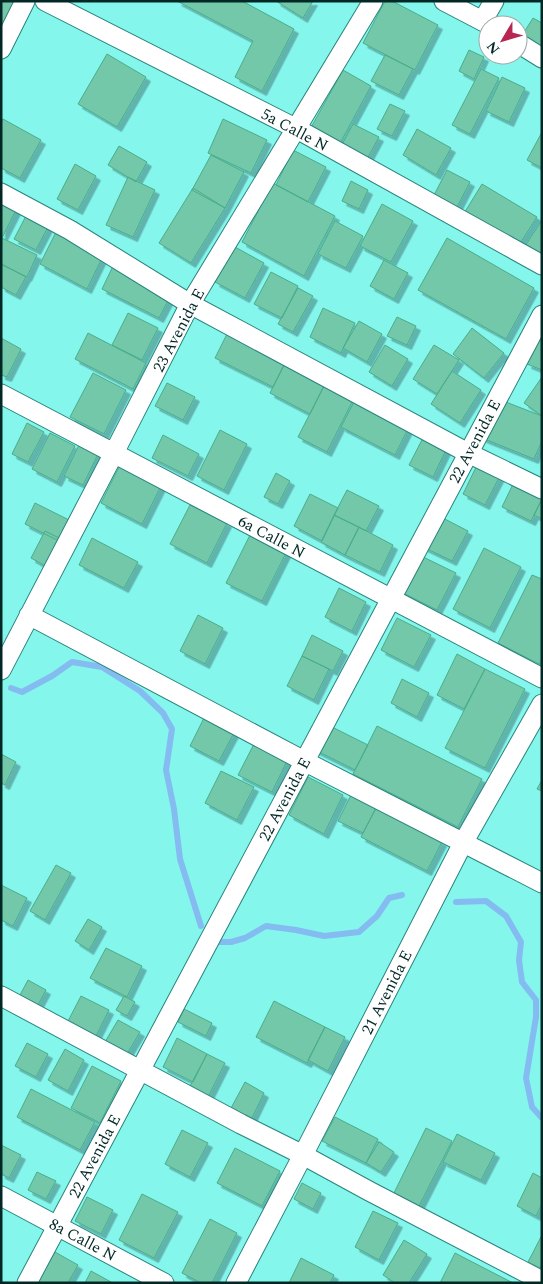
<svg xmlns="http://www.w3.org/2000/svg" width="543" height="1284" font-family="Spectral,serif">
	<defs>
		<filter id="shadow"><feDropShadow dx="4.5" dy="4.5" stdDeviation="0" flood-color="#0004"/></filter>
	</defs>
	<rect width="100%" height="100%" fill="#84f6ec"/>
	<g fill="none" stroke-linecap="round" stroke-linejoin="round">
		<path stroke="#84bcf1" stroke-width="6" d="M11 688 22 692 52 676 72 662 102 667 140 691 163 713 172 729 166 770 174 809 180 859 201 926
			M456 902 486 901 506 916 521 942 519 960 522 982 536 1000V1017L526 1078 532 1107 542 1118
			M218 942H231L245 938 266 926 296 930 324 936 359 932 377 916 389 898 402 895"/>
	</g>
	<path fill="#73c8a9" stroke="#4aac8a" filter="url(#shadow)" d="M1 1H12L14 3 1 30Z
		M177 1H242L294 29 262 91 235 77 253 41Z
		M276 1H313L303 18Z
		M385 1H392L438 25 415 70 363 43Z
		M533 18 542 23V50L521 37Z
		M469 50 484 57 474 79 459 71Z
		M107 54 146 77 117 127 78 104Z
		M385 55 413 69 399 95 371 81Z
		M481 69 499 78 470 134 452 125Z
		M343 70 371 86 338 147 309 131Z
		M502 77 525 88 509 122 486 111Z
		M390 104 405 111 392 136 377 129Z
		M3 119 41 140 20 178 1 168V123Z
		M223 119 267 140 251 173 208 153Z
		M353 124 379 137 365 163 339 150Z
		M417 129 451 148 436 175 403 155Z
		M542 132V168L527 160Z
		M119 146 147 162 136 182 108 165Z
		M293 150 326 167 308 202 276 185Z
		M211 155 244 172 225 208 192 190Z
		M75 164 96 176 78 210 57 199Z
		M447 170 470 182 456 209 433 197Z
		M128 177 155 190 133 237 106 225Z
		M351 181 368 190 359 209 342 201Z
		M273 183 335 216 304 276 242 242Z
		M482 184 537 217 517 248 463 215Z
		M193 188 225 208 191 263 159 243Z
		M1 200 17 208 2 238 1 237Z
		M382 204 413 221 391 262 360 246Z
		M27 214 49 225 36 250 14 239Z
		M542 220V261L523 249Z
		M335 221 363 236 346 268 318 254Z
		M57 230 104 254 87 289 40 264Z
		M2 238 37 255 27 277 1 264Z
		M447 238 534 288 506 339 418 290Z
		M235 247 264 263 245 298 215 282Z
		M384 260 408 273 394 299 370 286Z
		M1 264 26 277 16 295 1 287Z
		M114 264 172 293 159 318 102 289Z
		M271 272 298 286 282 318 254 304Z
		M298 288 313 296 293 332 278 324Z
		M323 308 355 323 341 353 310 337Z
		M128 313 158 328 142 360 112 345Z
		M397 317 416 326 407 345 387 336Z
		M359 321 382 334 367 362 343 348Z
		M472 328 504 353 484 378 453 354Z
		M229 330 287 359 273 387 215 358Z
		M88 333 146 363 133 389 75 359Z
		M541 334 542 335V370L527 364Z
		M1 338 21 349 7 377 1 375Z
		M385 345 408 359 392 386 369 372Z
		M434 345 459 360 437 394 413 379Z
		M287 359 327 380 310 414 270 393Z
		M452 371 481 390 460 423 431 404Z
		M93 373 126 390 104 434 70 417Z
		M542 377V416L524 403Z
		M326 382 355 396 327 452 298 437Z
		M167 383 195 397 183 420 155 406Z
		M498 399 542 416V441L534 459 482 438Z
		M355 400 409 427 395 455 341 427Z
		M27 423 44 432 28 462 12 454Z
		M220 430 247 444 224 490 197 476Z
		M50 433 75 446 57 482 32 469Z
		M425 434 448 446 433 477 409 465Z
		M163 435 199 454 188 476 152 458Z
		M80 443 99 452 83 485 64 476Z
		M122 461 163 482 142 524 101 503Z
		M479 461 502 472 485 505 463 494Z
		M276 473 290 481 278 504 264 497Z
		M514 482 542 496V499L531 521 502 507Z
		M347 490 379 506 366 531 334 515Z
		M310 494 338 508 322 541 294 526Z
		M542 499V519L534 515Z
		M35 503 69 520 59 541 25 524Z
		M190 505 227 523 207 563 170 544Z
		M334 515 359 527 345 555 321 542Z
		M439 516 468 531 452 561 423 547Z
		M359 527 393 545 380 572 345 555Z
		M45 531 65 541 51 569 31 558Z
		M251 533 287 551 262 601 226 583Z
		M92 538 138 562 124 588 79 565Z
		M484 548 521 567 490 628 453 609Z
		M417 554 456 573 437 610 399 591Z
		M532 575 542 579V659L539 664 498 643Z
		M339 588 366 602 352 631 325 617Z
		M198 615 223 628 205 664 180 651Z
		M397 618 431 635 414 667 381 650Z
		M312 635 343 651 333 671 302 656Z
		M457 654 485 669 464 709 437 695Z
		M302 656 329 669 314 700 287 686Z
		M485 669 525 689 485 768 445 748Z
		M402 679 429 693 417 717 391 703Z
		M204 718 234 733 219 761 190 746Z
		M328 725 368 745 355 770 315 750Z
		M377 726 482 779 458 827 353 774Z
		M254 744 287 761 272 792 238 775Z
		M1 754 16 762 5 785 1 783Z
		M221 771 254 787 237 820 205 803Z
		M308 777 343 795 324 834 289 815Z
		M542 780V791L537 789Z
		M351 795 376 808 363 833 338 821Z
		M376 808 442 842 427 871 361 837Z
		M56 865 71 873 45 920 30 911Z
		M1 885 27 898 13 926 1 920Z
		M88 919 102 927 89 950 75 941Z
		M106 948 142 966 127 997 90 978Z
		M28 980 46 990 38 1005 20 995Z
		M81 996 109 1010 94 1040 66 1025Z
		M124 996 135 1002 127 1016 116 1010Z
		M274 1001 325 1027 307 1063 256 1037Z
		M184 1009 212 1023 206 1036 178 1022Z
		M118 1020 140 1032 127 1054 105 1042Z
		M325 1027 345 1037 328 1071 308 1060Z
		M177 1038 207 1054 193 1082 163 1067Z
		M27 1043 48 1054 36 1077 15 1066Z
		M65 1049 84 1060 68 1091 48 1080Z
		M207 1054 225 1063 208 1097 189 1088Z
		M92 1066 121 1081 100 1123 71 1108Z
		M245 1082 264 1093 251 1120 230 1110Z
		M31 1089 95 1122 80 1150 17 1117Z
		M335 1117 378 1139 366 1163 322 1141Z
		M426 1128 452 1141 416 1212 391 1199Z
		M182 1130 208 1143 190 1177 165 1164Z
		M457 1134 495 1153 481 1180 443 1162Z
		M379 1142 394 1152 381 1172 366 1163Z
		M1 1145 21 1155 9 1178 1 1174Z
		M235 1148 280 1171 262 1206 217 1183Z
		M37 1172 56 1181 46 1199 28 1190Z
		M533 1173 542 1178V1204L536 1216 517 1206Z
		M302 1183 321 1193 313 1209 294 1199Z
		M142 1194 178 1212 154 1258 119 1240Z
		M87 1197 113 1210 101 1234 75 1221Z
		M373 1211 398 1223 379 1260 355 1247Z
		M210 1219 237 1233 212 1283H201L182 1273Z
		M542 1235V1264L540 1268 528 1262Z
		M404 1240 427 1254 409 1283H395L383 1275Z
		M55 1252 78 1265 68 1283H37Z
		M455 1253 513 1283H440Z
		M301 1258 334 1275 330 1283H289Z
		M91 1271 111 1282V1283H85Z"/>
	<g fill="none" stroke-linecap="round" stroke-linejoin="round">
		<g stroke="#29847d" stroke-width="21">
			<path id="street" d="M45 1 297 129 542 265
				M444 1 490 25
				M483 20 494 1
				M518 43 542 58
				M1 49 25 1
				M1 193 70 230 190 304 468 453 542 489
				M1 394 542 678
				M29 615 304 761 542 883
				M1 670 114 453 190 304 373 1
				M1 996 241 1124 303 1155 369 1191 542 1281
				M1 1196 164 1283
				M27 1283 542 315
				M236 1283 303 1155 463 843 542 704"/>
		</g>
		<use href="#street" stroke="#fff" stroke-width="19"/>
	</g>
	<g text-anchor="middle" stroke-width="4" stroke-linejoin="round" paint-order="stroke">
		<g font-size="16" fill="#022826" stroke="#fff">
			<text transform="translate(295 129) rotate(28)" y="6">5a Calle N</text>
			<text transform="translate(178 330) rotate(-62)" y="6">23 Avenida E</text>
			<text transform="translate(474 441) rotate(-62)" y="6">22 Avenida E</text>
			<text transform="translate(272 536) rotate(28)" y="6">6a Calle N</text>
			<text transform="translate(284 799) rotate(-62)" y="6">22 Avenida E</text>
			<text transform="translate(386 992) rotate(-63)" y="6">21 Avenida E</text>
			<text transform="translate(94 1156) rotate(-62)" y="6">22 Avenida E</text>
			<text transform="translate(83 1239) rotate(28)" y="6">8a Calle N</text>
		</g>
	</g>
	<rect width="543" height="1284" fill="none" stroke="#022826" stroke-width="5"/>
	<g transform="translate(503 40) rotate(232)"><circle r="24" fill="#ffffff" stroke="#9aa9a8"/>
	<path d="M0-4L9 19L0 12L-9 19Z" fill="#b62754"/>
	<text y="-8" font-size="14" font-weight="bold" text-anchor="middle" fill="#022826">N</text>
	</g>
</svg>
